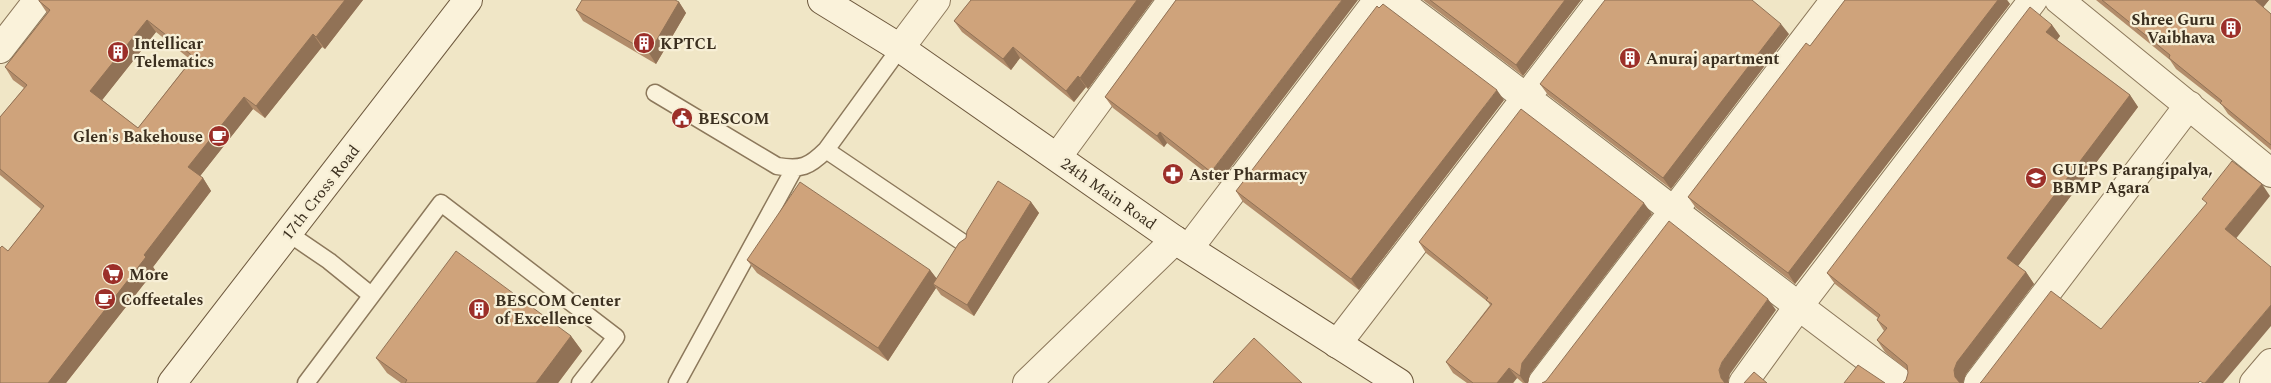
<svg xmlns="http://www.w3.org/2000/svg" width="2271" height="383" font-family="Spectral,serif">
	<rect width="100%" height="100%" fill="#f0e6c6"/>
	<g fill="none" stroke-linecap="round" stroke-linejoin="round">
		<g stroke="#8c785b" stroke-width="19">
			<path id="lane" d="M655 93 777 166C801 170 809 167 826 150L900 48
				M826 150 965 244
				M288 233 329 261 371 295
				M306 383 441 203 616 337 580 383
				M677 383 794 169"/>
		</g>
		<g stroke="#8c785b" stroke-width="30">
			<path id="street" d="M1397 0C1566 126 1731 257 1901 383
				M2059 0 2271 173
				M900 48 936 0
				M0 49 38 0
				M1058 156 1172 0
				M1189 248 1378 0
				M1337 344 1601 0
				M1027 383 1175 240
				M1542 383 1835 0
				M1743 383 1798 307 2033 0
				M1978 383 2189 105
				M2254 383 2271 363"/>
		</g>
		<g stroke="#6e593e" stroke-width="30">
			<path id="secondary" d="M822 0 900 48 1175 240 1399 383
				M172 383 468 0"/>
		</g>
		<use href="#lane" stroke="#faf2da" stroke-width="16"/>
		<use href="#street" stroke="#faf2da" stroke-width="28"/>
		<use href="#secondary" stroke="#faf2da" stroke-width="28"/>
	</g>
	<path fill="#b28c6a" fill-rule="evenodd" d="M363 0 325 49 322 47 265 118 253 109 200 176 203 178 211 191 153 267 155 270 66 383H0L8 251 41 209 0 175V117L24 88 13 80 5 67 47 13 39 1ZM156 32 191 60 138 128 102 100Z
		M971 0H1153L1088 89 1086 87 1074 102 1020 58 1011 70 962 32 954 21Z
		M1176 0 1219 183 1167 143 1164 147 1113 108 1105 97Z
		M1423 0H1581L1523 76Z
		M1845 0H2007L2010 4 1795 284 1696 208 1688 197 1810 46Z
		M2096 0H2269L2263 7 2271 14V150L2228 114 2222 105 2176 69 2170 60Z
		M679 2 686 13 656 64 583 21 576 10Z
		M2052 25 2060 36 2057 40 2130 95 2138 107 2018 266 2026 272 2034 284 1966 374 1963 383H1903L1906 380 1908 373V371L1885 352 1877 340 1884 331 1877 320 1878 318 1835 284 1827 273Z
		M1789 34 1671 189 1548 95 1540 84Z
		M1504 100 1359 290 1243 202 1236 191Z
		M1031 202 1039 213 974 316 941 295 936 288 888 361 757 273 747 260 930 270 937 279 966 238Z
		M1652 214 1530 374 1528 383H1523L1517 378 1513 383H1467L1453 373 1446 362 1490 305 1488 302 1426 253 1419 242Z
		M571 336 582 351 558 383H401L387 373 376 358Z"/>
	<path fill="#917256" d="M345 0H363L325 49 316 37Z
		M1137 0H1153L1088 89 1080 78Z
		M1342 0H1358L1219 183 1211 172Z
		M1565 0H1581L1523 76 1516 65Z
		M1998 0H2007L2010 4 1795 284 1788 273Z
		M2254 0H2269L2261 10Z
		M679 2 686 13 656 64 649 53Z
		M147 20 156 32 99 104 90 91Z
		M1781 24 1789 34 1671 189 1663 178Z
		M2052 25 2060 36 2054 44 2046 32Z
		M313 34 322 47 265 118 256 106Z
		M1013 47 1020 58 1011 70 1003 59Z
		M1078 76 1086 87 1074 102 1066 91Z
		M1497 90 1504 100 1359 290 1351 279Z
		M2130 95 2138 107 2015 270 2007 258Z
		M244 97 253 109 197 180 188 167Z
		M1160 132 1167 143 1164 147 1157 136Z
		M203 178 211 191 153 267 155 270 66 383H48L144 255Z
		M2262 184 2270 196 2234 241 2225 229Z
		M1031 202 1039 213 974 316 967 305Z
		M1644 203 1652 214 1530 374 1528 383H1525L1520 376 1522 363Z
		M930 270 940 283 933 284 936 288 888 361 878 348Z
		M2026 272 2034 284 1966 374 1963 383H1960L1955 377 1954 370 1957 362Z
		M1768 299 1776 310 1730 374 1728 383H1724L1721 378 1719 370 1722 362Z
		M2271 305V326L2223 383H2205Z
		M571 336 582 351 558 383H536Z
		M1509 368 1517 378 1513 383H1497Z"/>
	<path fill="#cfa37b" stroke="#917256" fill-rule="evenodd" d="M39 0H345L316 37 313 34 256 106 244 97 188 167 203 178 144 255 146 257 48 383H0V248L2 246 8 251 44 206 0 169V117L27 85 5 67 50 10 39 1ZM147 20 194 57 138 128 90 91Z
		M582 0H675L679 2 649 53 576 10Z
		M971 0H1137L1080 78 1078 76 1066 91 1013 47 1003 59 954 21Z
		M1176 0H1342L1211 172 1160 132 1157 136 1105 97Z
		M1430 0H1565L1516 65Z
		M1605 0H1752L1781 24 1663 178 1540 84Z
		M1845 0H1998L1788 273 1688 197 1806 43 1810 46Z
		M2102 0H2255L2271 14V145L2220 103 2222 101 2169 58 2170 55Z
		M1383 4 1497 90 1351 279 1236 191 1377 6 1379 8Z
		M2030 7 2052 25 2046 32 2130 95 2007 258 2026 272 1957 362 1954 370 1955 377 1960 383H1903L1906 380 1908 373 1907 365 1877 340 1887 328 1877 320 1880 315 1827 273Z
		M1521 109 1644 203 1522 363 1520 376 1509 368 1497 383H1473L1446 362 1492 304 1486 300 1488 298 1419 242Z
		M2232 161 2262 184 2225 229 2271 267V305L2205 383H2203L2200 381 2198 383H1980L1982 381 2051 291 2101 329 2207 203 2202 199Z
		M998 181 1031 202 967 305 933 284 959 243 966 238 967 231Z
		M800 182 930 270 878 348 747 260Z
		M1669 221 1768 299 1722 362 1719 370 1721 378 1725 383H1542L1546 381Z
		M456 251 571 336 536 383H405L407 380 376 358Z
		M1254 338 1302 383H1214L1213 382Z
		M1858 365 1885 383H1844Z
		M1754 372 1767 383H1744Z"/>
	<defs>
		<g id="building-disc" transform="scale(1.125)"><circle r="9.5" fill="#9c2f29" stroke="#f7efd6"/><path d="M-4-6H4V6H1V3H-1V6H-4ZM-2.5-4.3h1.7v1.8h-1.7ZM.8-4.3h1.7v1.8H.8ZM-2.5-1h1.7V.8h-1.7ZM.8-1h1.7V.8H.8Z" fill="#fff"/></g>
		<g id="civic-disc" transform="scale(1.125)"><circle r="9.5" fill="#9c2f29" stroke="#f7efd6"/><path d="M-.6-6.5H3V-4.5H.6V-3L4-1V1h2V6H-6V1h2V-1L-.6-3ZM-1.2 2.5V6h2.4V2.5Z" fill="#fff"/></g>
		<g id="cafe-disc" transform="scale(1.125)"><circle r="9.5" fill="#9c2f29" stroke="#f7efd6"/><path d="M-5.5-4.5H6V0H3Q3 3.5 0 3.5H-2.5Q-5.5 3.5-5.5 0ZM3-3.2v2h1.7v-2ZM-6 4.5H4V6H-6Z" fill="#fff"/></g>
		<g id="pharmacy-disc" transform="scale(1.125)"><circle r="9.5" fill="#9c2f29" stroke="#f7efd6"/><path d="M-2-6h4v4h4v4h-4v4h-4v-4h-4v-4h4Z" fill="#fff"/></g>
		<g id="school-disc" transform="scale(1.125)"><circle r="9.5" fill="#9c2f29" stroke="#f7efd6"/><path d="M0-5L7-2L0 1L-7-2ZM-4 1L0 2.5L4 1V4Q0 6-4 4Z" fill="#fff"/></g>
		<g id="supermarket-disc" transform="scale(1.125)"><circle r="9.5" fill="#9c2f29" stroke="#f7efd6"/><path d="M-6-5.5h2.5l.6 2H6L4.5 2H-2.5L-4.4-4H-6ZM-1.5 3.2a1.3 1.3 0 1 0 .1 0ZM3 3.2a1.3 1.3 0 1 0 .1 0Z" fill="#fff"/></g>
	</defs>
	<g fill-rule="evenodd">
		<use href="#building-disc" x="2231" y="28"/>
		<use href="#building-disc" x="644" y="43"/>
		<use href="#building-disc" x="118" y="52"/>
		<use href="#building-disc" x="1630" y="58"/>
		<use href="#civic-disc" x="682" y="118"/>
		<use href="#cafe-disc" x="219" y="136"/>
		<use href="#pharmacy-disc" x="1173" y="174"/>
		<use href="#school-disc" x="2036" y="178"/>
		<use href="#supermarket-disc" x="113" y="274"/>
		<use href="#cafe-disc" x="105" y="299"/>
		<use href="#building-disc" x="479" y="309"/>
	</g>
	<g text-anchor="middle" stroke-width="4.5" stroke-linejoin="round" paint-order="stroke">
		<g font-size="16" font-weight="bold" fill="#3b2f1f" stroke="#f7efd6" text-anchor="start">
			<text x="2215" y="25" text-anchor="end">Shree Guru<tspan x="2215" dy="18">Vaibhava</tspan></text>
			<text x="134" y="49">Intellicar<tspan x="134" dy="18">Telematics</tspan></text>
			<text x="660" y="49">KPTCL</text>
			<text x="1646" y="64">Anuraj apartment</text>
			<text x="698" y="124">BESCOM</text>
			<text x="203" y="142" text-anchor="end">Glen's Bakehouse</text>
			<text x="2052" y="175">GULPS Parangipalya,<tspan x="2052" dy="18">BBMP Agara</tspan></text>
			<text x="1189" y="180">Aster Pharmacy</text>
			<text x="129" y="280">More</text>
			<text x="121" y="305">Coffeetales</text>
			<text x="495" y="306">BESCOM Center<tspan x="495" dy="18">of Excellence</tspan></text>
		</g>
		<g font-size="16" fill="#3b2f1f" stroke="#f7efd6">
			<text transform="translate(320 192) rotate(-52)" y="6">17th Cross Road</text>
			<text transform="translate(1109 193) rotate(35)" y="6">24th Main Road</text>
		</g>
	</g>
</svg>
